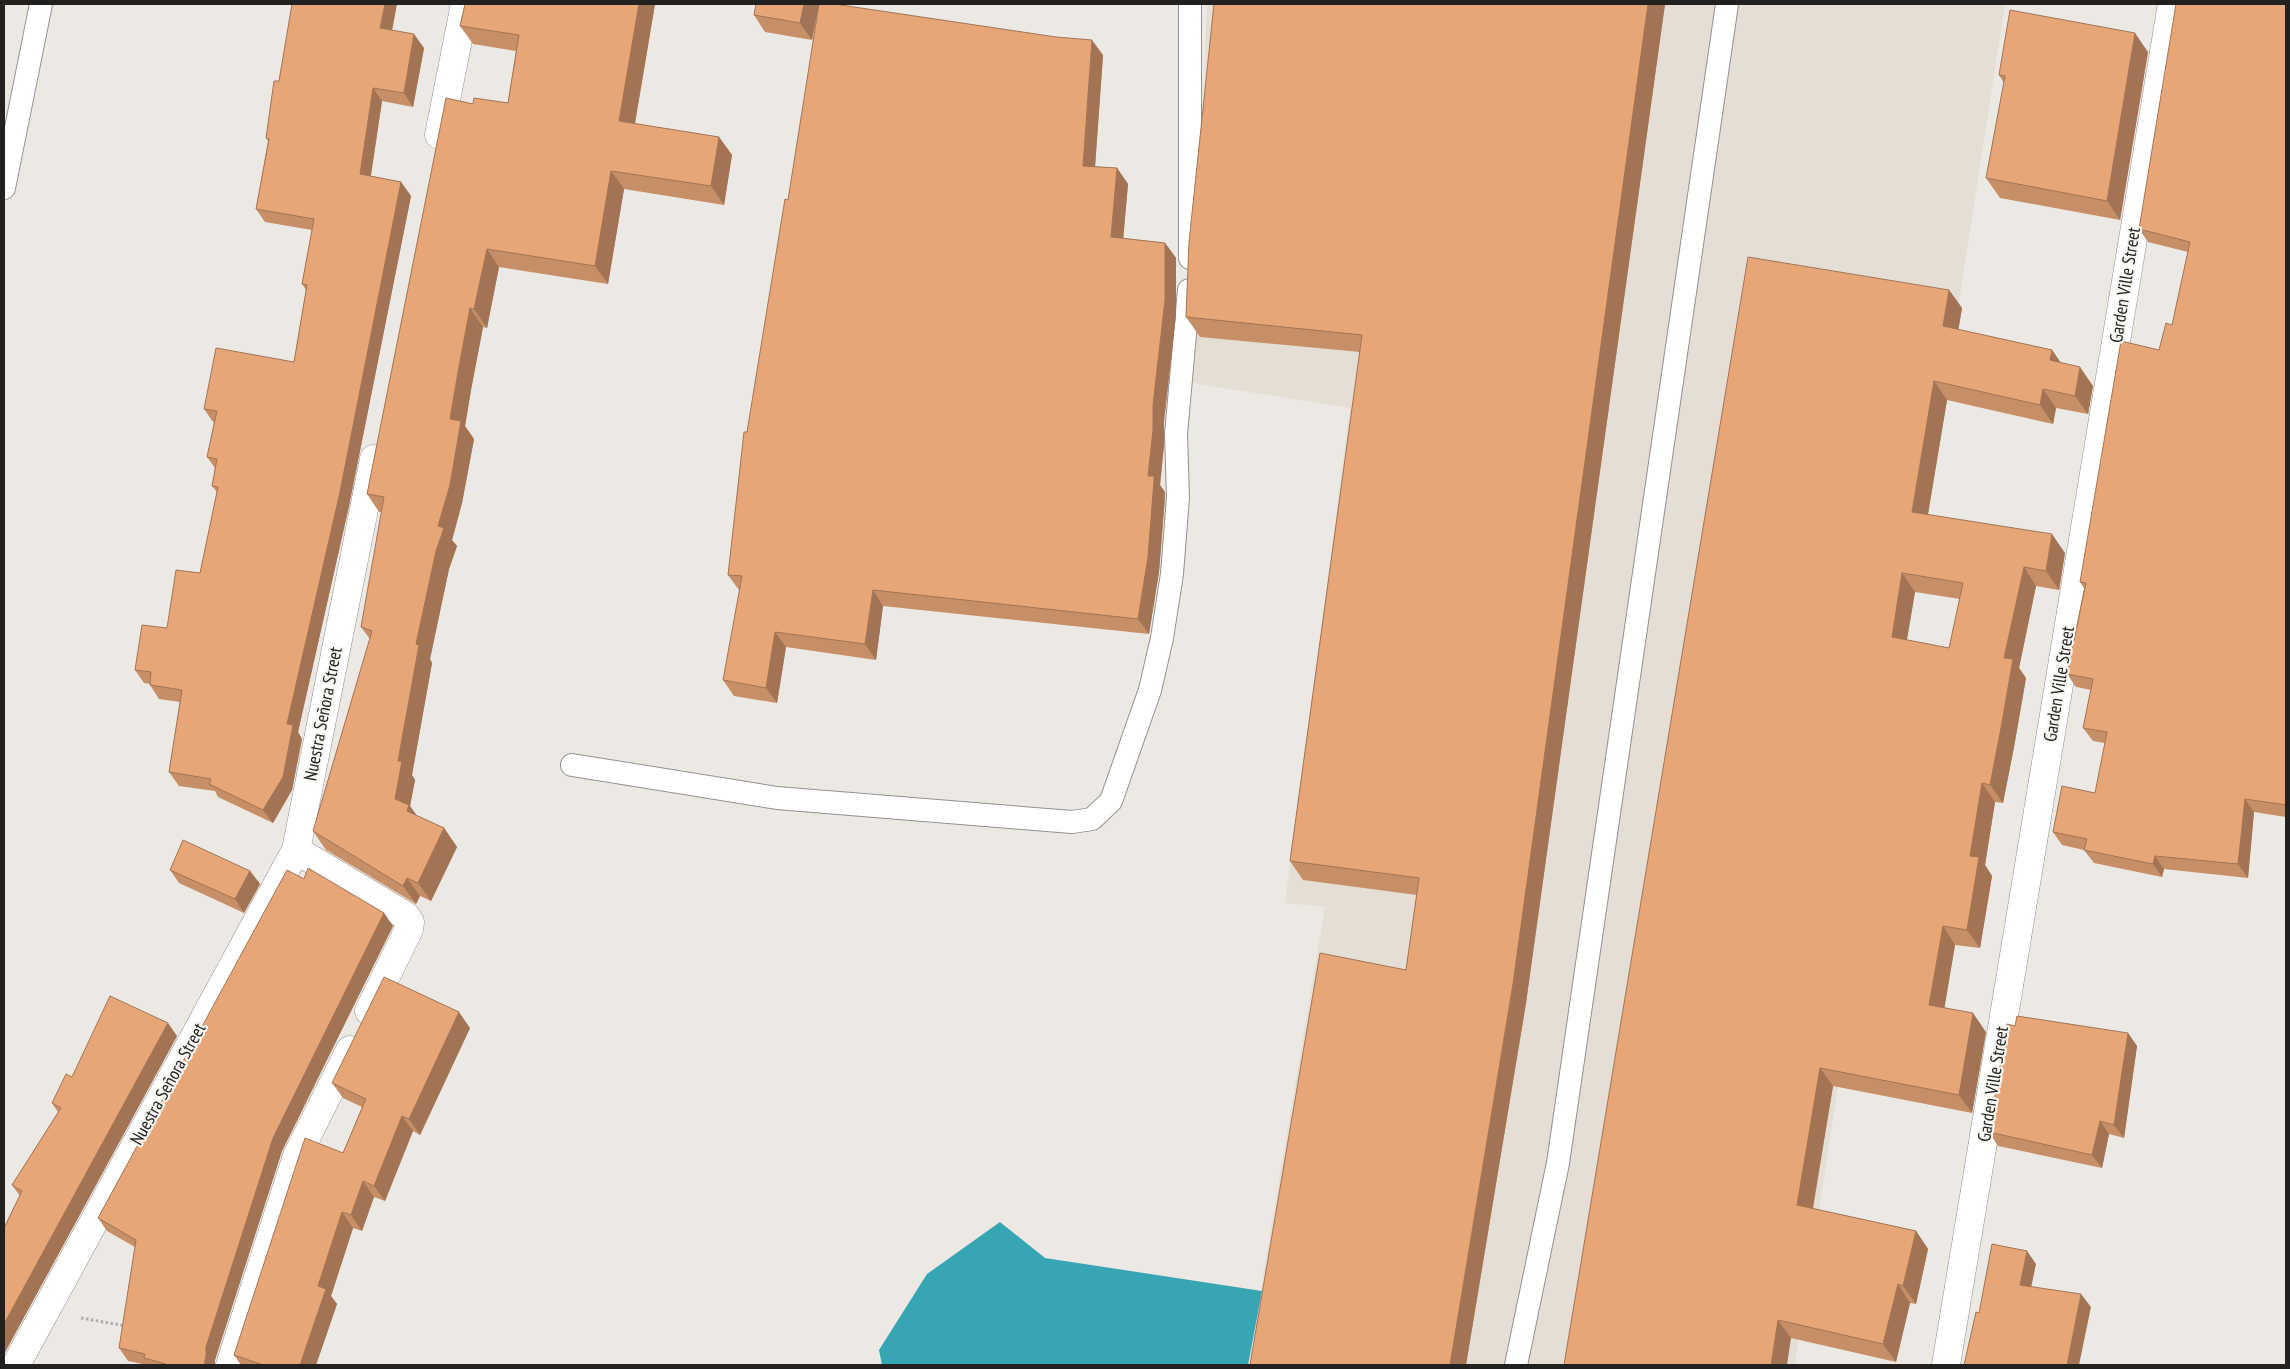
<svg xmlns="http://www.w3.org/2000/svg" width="2290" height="1369" font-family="'PT Sans Narrow',sans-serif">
	<rect width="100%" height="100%" fill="#ece9e5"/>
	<path fill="#e5ded4" d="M1207 4H2005L1795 1365H1248L1325 907 1285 903 1350 408 1192 383Z"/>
	<path fill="#38a6b2" d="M1000 1222 1045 1258 1262 1291 1248 1365H882L879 1350 927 1274Z"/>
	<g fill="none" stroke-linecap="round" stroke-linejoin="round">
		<g stroke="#93908d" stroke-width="24">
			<path id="service" d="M1190 4V258
				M4 188 41 4
				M572 765 777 798 1072 822 1092 819 1111 801 1150 690 1162 638 1172 574 1178 497 1176 434 1189 290
				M1516 1365 1558 1163 1727 4"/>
		</g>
		<g stroke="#93908d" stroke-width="29">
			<path id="minor" d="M439 135 465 4
				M296 850 406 916 410 922 409 929 369 1011
				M16 1365 296 850 374 459
				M230 1365 297 1156 350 1050
				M1946 1365 2172 4"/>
		</g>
		<path stroke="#afadaa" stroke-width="3" stroke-dasharray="2.5 2.5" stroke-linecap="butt" d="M81 1318 126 1326"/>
		<use href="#service" stroke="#fff" stroke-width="22"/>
		<use href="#minor" stroke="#fff" stroke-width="28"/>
	</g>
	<path fill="#c78f67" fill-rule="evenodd" d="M655 4 635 124 719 137 732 155 724 205 624 189 608 284 499 267 487 328 483 327 471 390 465 426 474 439 462 503 452 540 457 546 449 569 430 659 432 663 412 775 415 780 410 806 417 816 444 828 457 847 431 901 420 896 416 904 326 850 313 831 370 639 361 627 382 512H379L367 494 473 104 508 103 516 51 473 44 460 26Z
		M819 4 812 40 765 32 754 15Z
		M1214 4H1665L1526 1003 1466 1365H1250L1406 970 1417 895 1303 880 1290 861 1360 352 1200 337 1186 317Z
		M2286 4V817L2254 812 2248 878 2164 869 2162 877 2094 863 2084 850 2062 845 2053 832 2095 793 2105 743 2093 741 2083 728 2091 690 2076 687 2067 674 2084 588 2080 582 2159 350 2172 325 2188 252 2148 242 2139 229Z
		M392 30 424 48 413 107 382 101 371 176 401 182 411 196 349 506 298 732 302 739 292 790 273 823 218 797 215 791 179 786 169 772 180 702 159 699 150 685V684L144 683 135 670 167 628 200 573 217 492 212 486 215 468 207 457 214 422H213L204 409 294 362 306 290 302 284 312 230 265 222 256 209 268 141 266 138 279 81Z
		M2148 52 2120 220 2000 198 1986 178 2004 83 1999 75Z
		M1103 55 1095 167 1117 168 1128 184 1123 238 1165 243 1176 258V315L1164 421V445L1160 485 1165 492V497L1159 572 1149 634 883 606 876 660 786 647 777 703 734 696 723 680 740 591 739 590 728 575 747 432Z
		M1949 290 1962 308 1958 330 2052 350 2060 362 2093 386 2088 414 2056 408 2053 424 1947 400 1928 515 2065 553 2059 590 2036 586 2019 668 2026 678 2014 747 2003 803 1995 802 1985 865 1992 876 1980 948 1955 945 1944 1008 1986 1032 1972 1113 1833 1086 1813 1209 1916 1231 1928 1249 1916 1304 1910 1303 1896 1362 1791 1338 1564 1365ZM1915 592 1960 599 1949 648 1907 640Z
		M170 870 250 871 260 884 244 913 179 883Z
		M304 879 384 913 393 926 282 1151 215 1360V1365H147L128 1361 119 1348 135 1247 107 1231 98 1218Z
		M2015 1026 2128 1033 2137 1046 2124 1138 2109 1134 2102 1168 1998 1146 1989 1132Z
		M470 1028 420 1135 413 1131 385 1201 374 1197 362 1231 353 1228 331 1296 337 1304 316 1365H241L234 1355 343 1153 362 1107 343 1098 332 1083Z
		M177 1036 4 1354V1228L20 1196 12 1185 58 1112 52 1103 72 1077Z"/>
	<path fill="#a27454" d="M385 4H397L390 42 380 28Z
		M639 4H655L632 140 619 121Z
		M804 4H819L812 40 800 23Z
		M1648 4H1665L1526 1003 1466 1365H1450Z
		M2135 33 2148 52 2120 220 2107 201Z
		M414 34 424 48 413 107 404 93Z
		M1092 40 1103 55 1094 181 1083 166Z
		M373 88 382 101 369 187 360 174Z
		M719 137 732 155 724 205 711 186Z
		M1117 168 1128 184 1122 253 1111 237Z
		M611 171 624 189 608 284 595 266Z
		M401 182 411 196 349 506 298 732 302 739 292 790 273 823 263 810 287 724Z
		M1165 243 1176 258V315L1164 421V445L1160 485 1165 492V497L1159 572 1149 634 1138 619Z
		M487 249 499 267 487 328 474 309Z
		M1949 290 1962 308 1956 344 1943 326Z
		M470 308 483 327 471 390 465 426 474 439 462 503 452 540 457 546 449 569 430 659 432 663 412 775 415 780 410 806 422 823 419 829 395 799 398 761 416 644 438 526 450 419 458 372Z
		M2052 350 2065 369 2050 360Z
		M2080 367 2093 386 2088 414 2075 396Z
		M1934 381 1947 400 1925 531 1912 512Z
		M2043 389 2056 408 2053 424 2040 405Z
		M2052 534 2065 553 2059 590 2046 571Z
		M2024 567 2036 586 2019 668 2026 678 2014 747 2003 803 1990 785 2004 658Z
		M1902 573 1915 592 1904 656 1892 637Z
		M873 590 883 606 876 660 865 644Z
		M775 632 786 647 777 703 766 688Z
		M1982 783 1995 802 1985 865 1992 876 1980 948 1967 930 1970 856Z
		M2245 799 2254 812 2248 878 2238 864Z
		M444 828 457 847 431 901 418 883Z
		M2155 856 2164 869 2162 877 2153 864Z
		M250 871 260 884 244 913 235 899Z
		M407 878 420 896 416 904 403 886Z
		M384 913 393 926 282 1151 215 1360V1365H204L206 1347 273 1138Z
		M1943 926 1955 945 1942 1023 1929 1005Z
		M459 1012 470 1028 420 1135 409 1119Z
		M1973 1013 1986 1032 1972 1113 1959 1095Z
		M168 1023 177 1036 4 1354V1324Z
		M2128 1033 2137 1046 2124 1138 2114 1125Z
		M1820 1068 1833 1086 1810 1224 1797 1205Z
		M402 1116 413 1131 385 1201 374 1186Z
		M2100 1121 2109 1134 2102 1168 2092 1155Z
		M363 1181 374 1197 362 1231 351 1215Z
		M342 1212 353 1228 331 1296 337 1304 316 1365H300L318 1286Z
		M1916 1231 1928 1249 1916 1304 1903 1286Z
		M2027 1251 2036 1264 2029 1298 2020 1285Z
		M1898 1284 1910 1303 1896 1362 1883 1344Z
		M2081 1294 2091 1307 2079 1365H2067Z
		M1778 1320 1791 1338 1787 1365H1771Z"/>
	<path fill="#e7a678" stroke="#a27454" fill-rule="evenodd" d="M292 4H385L380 28 414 34 404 93 373 88 360 174 401 182 340 492 287 724 293 725 283 777 263 810 209 784 211 779 169 772 182 690 150 685 151 672 135 670 142 625 167 628 176 570 200 573 218 487 212 486 217 459 207 457 217 411 204 409 216 348 294 362 307 285 302 284 314 219 256 209 269 139 266 138 274 81H279Z
		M465 4H639L619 121 719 137 711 186 611 171 595 266 487 249 474 309 470 308 458 372 450 419 461 421 450 485 438 526 444 528 436 551 416 644 419 645 398 761H402L395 799 409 805 407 811 444 828 418 883 407 878 403 886 313 831 372 631 361 627 384 497 367 494 446 98 473 104 474 98 508 103 519 35 460 26Z
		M756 4H804L800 23 754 15Z
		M819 4H834L1056 37 1092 40 1083 166 1117 168 1111 237 1165 243V300L1153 405V430L1148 476H1154V481L1148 557 1138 619 873 590 865 644 775 632 766 688 723 680 742 576 728 575 744 432H747L785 199 788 200Z
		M1214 4H1648L1513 984 1450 1365H1250L1320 953 1406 970 1419 878 1290 861 1362 335 1186 317 1189 242Z
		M2176 4H2286V805L2245 799 2238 864 2155 856 2153 864 2084 850 2087 839 2053 832 2062 786 2095 793 2107 732 2083 728 2093 679 2067 674 2086 583 2080 582 2121 341 2159 350 2166 323 2172 325 2190 242 2139 229Z
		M2010 10 2135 33 2107 201 1986 178 2005 76 1999 75Z
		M1748 257 1949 290 1943 326 2052 350 2050 360 2080 367 2075 396 2043 389 2040 405 1934 381 1912 512 2052 534 2046 571 2024 567 2004 658 2013 659 2001 728 1990 785 1982 783 1970 856 1979 857 1967 930 1943 926 1929 1005 1973 1013 1959 1095 1820 1068 1797 1205 1916 1231 1903 1286 1898 1284 1883 1344 1778 1320 1771 1365H1564ZM1902 573 1963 583 1949 648 1892 637Z
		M183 840 250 871 235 899 170 870Z
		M308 868 384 913 273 1138 206 1347V1356L204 1365H166V1364L144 1358 145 1354 119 1348 136 1240 98 1218 287 870 304 879Z
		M384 977 459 1012 409 1119 402 1116 374 1186 363 1181 351 1215 342 1212 318 1286 326 1289 300 1365H263L234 1355 305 1138 343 1153 366 1099 332 1083Z
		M110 996 168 1023 4 1324V1228L22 1191 12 1185 61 1108 52 1103 66 1074 72 1077Z
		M2017 1016 2128 1033 2114 1125 2100 1121 2092 1155 1989 1132 2007 1024 2015 1026Z
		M1992 1244 2027 1251 2020 1285 2081 1294 2067 1365H1964L1976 1312 1979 1313Z"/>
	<g text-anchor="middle" stroke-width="4.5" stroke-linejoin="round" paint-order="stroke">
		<g font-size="18" fill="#222120" stroke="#f9f7f3">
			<text transform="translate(2125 285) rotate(-81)" y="6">Garden Ville Street</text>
			<text transform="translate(2059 684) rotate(-81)" y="6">Garden Ville Street</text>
			<text transform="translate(323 714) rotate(-79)" y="6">Nuestra Señora Street</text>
			<text transform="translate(168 1084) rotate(-61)" y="6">Nuestra Señora Street</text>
			<text transform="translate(1993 1084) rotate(-81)" y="6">Garden Ville Street</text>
		</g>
	</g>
	<rect width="2290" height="1369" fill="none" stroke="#222120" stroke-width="10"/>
</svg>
